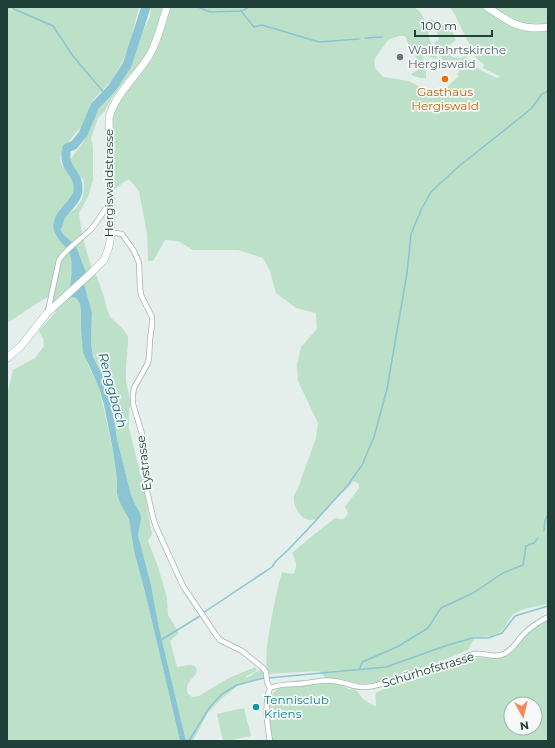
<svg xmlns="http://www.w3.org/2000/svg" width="555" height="748" font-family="Montserrat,sans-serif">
	<rect width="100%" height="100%" fill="#e4eeea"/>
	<path fill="#bce0c8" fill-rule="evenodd" d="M7 7H139L129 47 123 61 111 81 94 99 81 127 73 136 65 147 60 157 61 163 74 182 76 190 75 194 58 213 63 245 70 254 72 267 70 287 51 306 52 301 48 297 39 302 7 323Z
		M151 7H164L151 45 146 56 134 73 130 74 113 96 104 112 98 118 91 138 93 147V180L88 197 79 213 81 228 86 250 92 268 86 273 71 241 64 235 61 231 60 225 61 222 65 216 76 208 82 199 84 191V184L83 179 72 168 70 163 71 159 85 139 99 105 116 85 130 66 140 36 150 17Z
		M170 7H369L370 8 371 7H413C426 12 427 31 431 43 433 48 435 52 437 57L436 59 424 55 423 56 426 73V78C421 79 415 77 411 74L418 70 420 68 415 56 416 55 412 46H409L405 36H399L388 40 374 60 375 68 383 77 409 81 432 94 446 88 459 76 457 74 460 71 456 67 454 69 447 60 444 62 436 49 434 42 439 40 435 26 431 27 429 20 431 19 434 21 438 28 448 22 456 40 448 46 447 49C450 59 458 60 466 56 473 68 486 73 497 78L501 76 495 74 483 68 484 64 478 60 475 56 454 13 450 7H483L505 22 548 28V604C537 606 524 608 515 613 509 617 508 623 504 628 497 637 486 637 475 637L468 650 439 662 383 681 355 685 342 679 326 678 319 671 268 674C264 657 268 639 271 621 274 605 277 589 282 572L292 574 294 573C298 566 296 560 292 553L311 537 335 518C342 520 345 520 348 513L345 507 359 488V484L353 481C347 490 341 494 333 501 328 506 323 516 316 519 304 524 294 510 294 499 293 495 296 492 298 488L316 438 318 423 298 381 297 365 301 347 317 329 316 313 296 308 276 293 270 271 263 258 238 250H193L178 241 165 240 153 261H148L147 234 139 191 129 179 125 181 115 189 113 187 112 127 113 116 116 104 147 65Z
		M489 7H548V24L525 25Z
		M96 274 104 297 106 306 110 317 123 329 128 336V342L126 366V381L131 405 129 410V428L143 485 152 534 148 541 158 567 167 598 168 615 179 633 170 641 177 667 189 665 195 666C201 675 188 679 187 687 187 689 187 692 188 694L192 697 199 696 229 678 253 668 255 667 257 670 253 673 246 676V678C252 676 257 671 261 669L263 672 264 677 250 681 235 686V688L219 701 207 714 193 741H186L159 628 151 585 138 535 140 513 135 504 131 495 117 439 114 418 112 411 108 392 104 378 93 357 91 340 92 312 84 284Z
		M74 297 77 299 80 304 81 311V329L88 365 99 388 113 450 117 479V494L120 503 129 518 134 551 145 592 180 741H7V395L13 370 35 358 44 346 43 338 39 332 40 329 56 312 54 310 68 298Z
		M548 620V741H272C270 729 266 710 270 698 272 693 276 690 281 687L330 683 342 685 348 689 356 690 363 699 374 706H376C377 701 374 698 376 693L394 684 407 680 420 678 439 671 471 658 501 657 508 654 524 636 535 627ZM511 704H535V728H511Z
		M244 708 251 736 228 741H223L217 714Z"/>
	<path fill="#8bc5d4" d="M58 213 65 216 61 222 60 225 61 231 64 235 71 241 77 249 86 273 84 284 92 312 91 340 92 350 93 357 104 378 108 392 112 411 114 418 117 439 131 495 135 504 140 513 141 518 138 535 151 585 159 628 186 741H180L145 592 134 551 129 519 120 503 117 494V479L113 450 104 405 99 388 83 352 81 329V311L80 304 77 299 74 297 68 298V288L70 287C71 277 73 266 70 255 69 252 67 250 65 247 55 234 49 230 58 213Z"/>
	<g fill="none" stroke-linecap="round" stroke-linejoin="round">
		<path stroke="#8bc5d4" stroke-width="1.5" d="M12 7 14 9 53 26 73 56 106 95
			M198 7 210 12 241 11 254 27 262 25 319 42 359 39
			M242 11 249 7
			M365 38 382 37
			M544 531 545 520 548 514
			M203 613 272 567 276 561 288 550 308 529 348 485 362 465 374 437 387 389 407 273 411 234 421 210 431 192 458 167 531 109 542 94 548 91
			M161 640 200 616
			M360 668 362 662 397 647 428 628 441 608 473 593 503 573 523 565 526 546 534 543 538 538
			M268 678 386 667 445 646 472 638H488L502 633 515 616 548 606
			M189 741 209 708 222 694 237 685 264 678"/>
		<path stroke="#8bc5d4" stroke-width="9" d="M58 225C59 222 59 219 61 216 65 210 78 198 78 191 80 171 61 170 67 148L74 145 83 134 95 106 112 88 127 65 146 7"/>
		<g stroke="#a6b6b2" stroke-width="6">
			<path id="street" d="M111 234 116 233 122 234 134 251 139 263 140 288 141 295 152 317V325L150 339 149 358 148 363 134 388 133 394V404L142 434 145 451 146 487 154 521 157 529 183 586 216 635 220 640 242 651 263 668 266 672 267 682 270 688
				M48 311 59 260C67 248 79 241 89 231 98 223 103 211 110 202
				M270 688C282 683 294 685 306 683 315 682 324 679 334 681 345 682 355 688 366 687 380 686 392 680 404 676 419 672 434 670 449 665 457 662 465 656 474 654 484 652 494 659 504 654 512 650 516 643 521 637 529 628 538 622 548 617
				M270 741C267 723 264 706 270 688"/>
		</g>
		<g stroke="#a2bab3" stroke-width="8">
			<path id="secondary" d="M487 7C510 22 519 31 548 27
				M7 358 21 346 47 313 93 271 104 260 109 247 111 234 109 118C115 94 136 77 149 56 158 41 161 24 167 7"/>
		</g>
		<use href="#street" stroke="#fff" stroke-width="4.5"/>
		<use href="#secondary" stroke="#fff" stroke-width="7"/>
	</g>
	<circle fill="#6b7280" stroke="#f5faf8" stroke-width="1.5" cx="400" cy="57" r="4"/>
	<circle fill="#e8710a" stroke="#f5faf8" stroke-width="1.5" cx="445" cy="79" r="4"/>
	<circle fill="#0f9aa8" stroke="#f5faf8" stroke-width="1.5" cx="256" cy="707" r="4"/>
	<g text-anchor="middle" stroke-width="3.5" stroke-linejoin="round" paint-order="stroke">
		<g font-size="12" fill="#5b616d" stroke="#f5faf8" text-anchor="start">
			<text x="408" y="54">Wallfahrtskirche<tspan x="408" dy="14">Hergiswald</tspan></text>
		</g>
		<g font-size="12" fill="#c56008" stroke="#f5faf8">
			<text x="445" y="96">Gasthaus<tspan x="445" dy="14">Hergiswald</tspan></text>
		</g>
		<g font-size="12" fill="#22403a" stroke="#f5faf8">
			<text transform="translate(109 183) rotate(-90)" y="4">Hergiswaldstrasse</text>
			<text transform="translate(144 463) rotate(-97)" y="4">Eystrasse</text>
			<text transform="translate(428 670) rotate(-17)" y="4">Schürhofstrasse</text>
		</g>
		<g font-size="12" fill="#0d838f" stroke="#f5faf8" text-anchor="start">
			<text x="264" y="704">Tennisclub<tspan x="264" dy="14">Kriens</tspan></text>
		</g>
		<g font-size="13" font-style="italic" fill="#1a697f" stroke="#f5faf8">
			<text transform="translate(113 390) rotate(75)" y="5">Renggbach</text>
		</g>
	</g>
	<rect width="555" height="748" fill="none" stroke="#22403a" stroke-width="16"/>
	<g transform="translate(523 716) rotate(172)"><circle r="19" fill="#f5faf8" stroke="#a1b0ac"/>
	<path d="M0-3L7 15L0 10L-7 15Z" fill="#f6885a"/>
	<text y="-6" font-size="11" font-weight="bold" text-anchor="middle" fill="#22403a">N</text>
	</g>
	<path d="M415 30v6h77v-6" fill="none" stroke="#22403a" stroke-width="2"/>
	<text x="421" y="30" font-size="12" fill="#22403a" stroke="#f5faf8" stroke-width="3" paint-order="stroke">100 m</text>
</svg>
